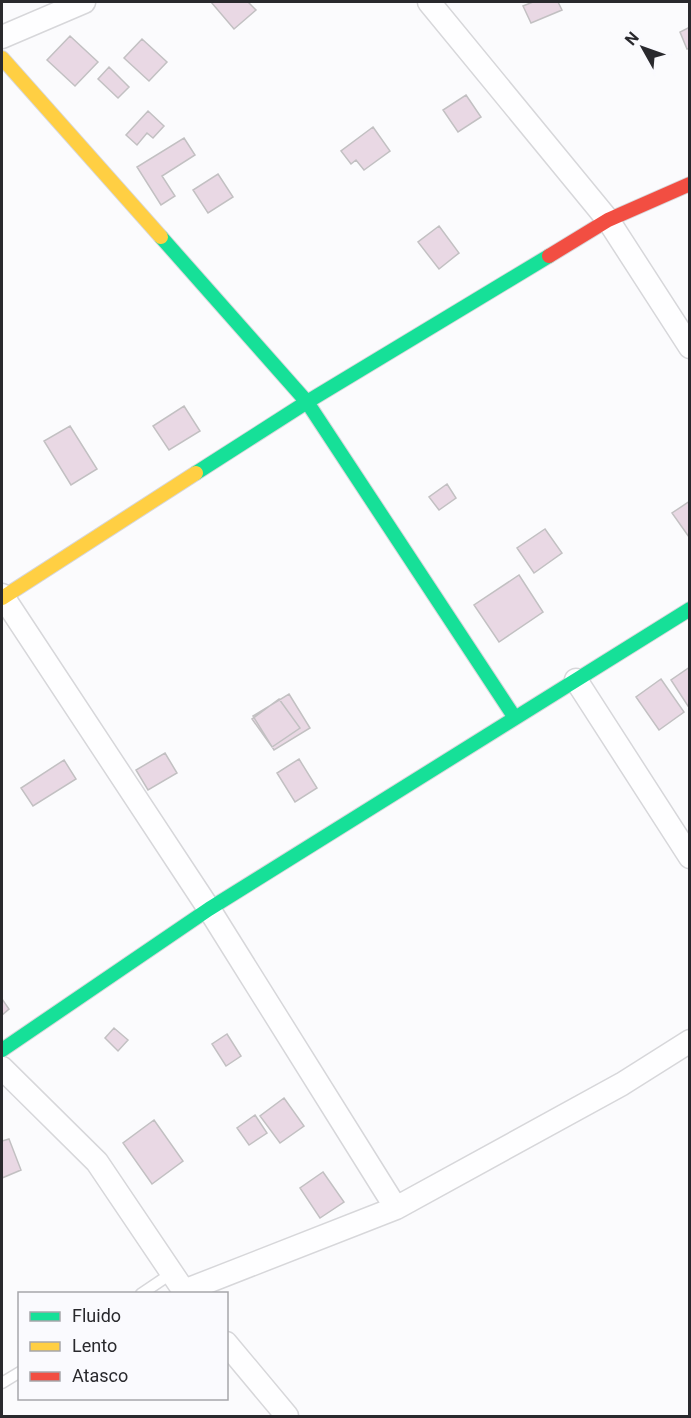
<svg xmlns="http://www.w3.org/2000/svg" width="691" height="1418" font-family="Roboto,sans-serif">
	<rect width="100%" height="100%" fill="#fbfbfd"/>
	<path fill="#e9d8e4" stroke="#c2c0c2" stroke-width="1.5" d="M211 2H248L256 10 234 29Z
		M533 2H558L562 10 531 23 523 6Z
		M690 27V48L687 49 680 32Z
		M70 36 98 62 75 86 47 60Z
		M142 39 167 62 149 81 124 58Z
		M109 67 129 87 118 98 98 79Z
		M466 95 481 117 458 132 443 110Z
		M148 111 164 126 153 138 147 133 137 145 126 135Z
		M373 127 390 151 364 170 356 160 351 164 341 151Z
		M184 138 195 155 162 176 175 196 161 205 137 167Z
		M218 174 233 197 208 213 193 190Z
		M439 226 459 253 439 269 418 242Z
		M184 406 200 431 169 450 153 426Z
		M70 426 97 469 71 485 44 441Z
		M447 484 456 498 439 510 429 497Z
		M690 501V537H689L672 513Z
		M545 529 562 553 534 573 517 548Z
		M519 575 543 612 499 642 474 605Z
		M690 667V705L688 706 671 680Z
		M661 679 684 712 659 730 636 697Z
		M289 694 310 728 274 750 253 716Z
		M279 699 300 728 272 747 252 719Z
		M165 753 177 773 148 790 136 770Z
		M299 759 317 788 295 802 277 773Z
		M64 760 76 779 33 806 21 788Z
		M2 999 9 1009 2 1015Z
		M114 1028 128 1040 118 1051 105 1038Z
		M227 1034 241 1056 226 1066 212 1044Z
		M284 1098 304 1126 280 1143 260 1116Z
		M255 1115 267 1133 249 1145 237 1128Z
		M154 1120 183 1161 152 1184 123 1143Z
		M9 1139 21 1170 2 1178V1141Z
		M323 1172 344 1202 320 1218 300 1188Z"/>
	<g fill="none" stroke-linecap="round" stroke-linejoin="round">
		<g stroke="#d7d7da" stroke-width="13">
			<path id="lane" d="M141 1294 172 1273
				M2 1383 20 1372"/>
		</g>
		<g stroke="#d7d7da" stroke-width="25">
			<path id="street" d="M429 2 608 220 690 347
				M2 37 84 2
				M2 595 209 909 396 1208
				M576 680 690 857
				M2 1068 97 1162 186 1294
				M184 1291 396 1208 622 1084 690 1041
				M226 1343 287 1416"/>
		</g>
		<g stroke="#d7d7da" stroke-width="16">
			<path id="fast" d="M161 237 307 402 515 718
				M196 473 307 402 549 256
				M2 1050 209 909 690 609"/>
		</g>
		<g stroke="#d7d7da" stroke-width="16">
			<path id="slow" d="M2 58 161 237
				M2 598 196 473"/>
		</g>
		<g stroke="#d7d7da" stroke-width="16">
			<path id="jam" d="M549 256 608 220 690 184"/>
		</g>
		<use href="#lane" stroke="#fefeff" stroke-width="10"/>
		<use href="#street" stroke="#fefeff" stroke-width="22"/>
		<use href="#fast" stroke="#16e098" stroke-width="14"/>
		<use href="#slow" stroke="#ffcf43" stroke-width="14"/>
		<use href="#jam" stroke="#f24e42" stroke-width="14"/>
	</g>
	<rect width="691" height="1418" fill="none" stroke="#29292d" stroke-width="6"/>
	<rect x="18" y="1292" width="210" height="108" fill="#fafafe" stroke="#a6a6aa" stroke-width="1.5"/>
	<rect x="30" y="1312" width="30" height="9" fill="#16e098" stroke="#a6a6aa" stroke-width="1.5"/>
	<text x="72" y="1322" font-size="18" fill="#29292d">Fluido</text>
	<rect x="30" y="1342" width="30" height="9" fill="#ffcf43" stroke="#a6a6aa" stroke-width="1.5"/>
	<text x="72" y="1352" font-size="18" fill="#29292d">Lento</text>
	<rect x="30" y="1372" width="30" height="9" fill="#f24e42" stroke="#a6a6aa" stroke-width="1.5"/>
	<text x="72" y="1382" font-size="18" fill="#29292d">Atasco</text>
	<g transform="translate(643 48) rotate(310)" stroke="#fafafe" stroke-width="4.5" paint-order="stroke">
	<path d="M0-4.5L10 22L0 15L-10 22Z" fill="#29292d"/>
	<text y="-9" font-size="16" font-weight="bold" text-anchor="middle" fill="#29292d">N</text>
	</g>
</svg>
